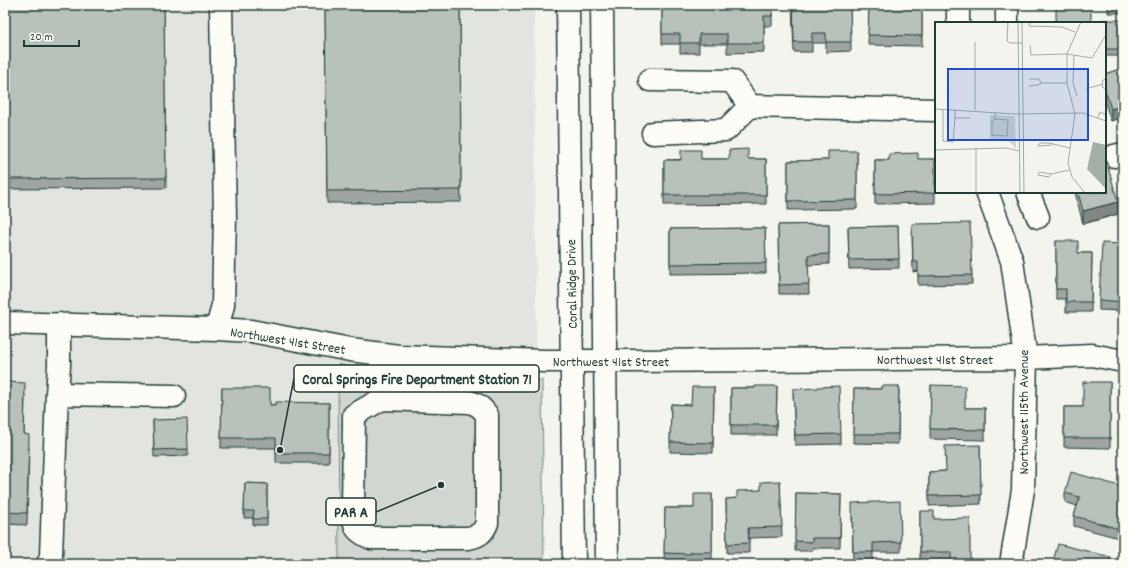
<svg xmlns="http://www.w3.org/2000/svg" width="1128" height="569" font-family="Dekko,sans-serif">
	<rect width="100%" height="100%" fill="#f4f4ef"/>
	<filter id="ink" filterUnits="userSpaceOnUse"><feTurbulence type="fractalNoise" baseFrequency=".025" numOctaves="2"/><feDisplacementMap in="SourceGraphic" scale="8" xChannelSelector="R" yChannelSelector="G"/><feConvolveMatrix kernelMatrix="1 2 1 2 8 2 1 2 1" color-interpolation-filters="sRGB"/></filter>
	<g filter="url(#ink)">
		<path fill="#e2e5df" d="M5 5H534L538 564H5Z"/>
		<path fill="#d1d6d1" stroke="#788a82" d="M338 364 403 377 542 380 544 564H339Z"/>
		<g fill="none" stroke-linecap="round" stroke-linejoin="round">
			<g stroke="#1f3d34" stroke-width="25">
				<path id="minor" d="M958 5V23
					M1007 5V23
					M650 80 732 81 750 106
					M653 133 726 130 750 106 936 110
					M1114 156 1123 154
					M987 192 1012 261 1026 358 1023 490 1011 564
					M1028 192 1038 217
					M5 323 217 329 251 331 350 350 399 356 544 361H630L1026 358 1092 355 1123 361
					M59 324V365L57 394 174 396
					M217 329 223 305 225 217 221 5
					M381 354 382 399
					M382 399 469 402C478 404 482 408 487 415V523C483 533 479 536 468 538H371C356 531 355 529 353 513L354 415Z
					M48 564 51 556 57 394"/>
			</g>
			<g stroke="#1f3d34" stroke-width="25">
				<path id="major" d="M568 5 574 564
					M602 5 607 564"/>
			</g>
			<use href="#minor" stroke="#fdfcf7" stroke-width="22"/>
			<use href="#major" stroke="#fdfcf7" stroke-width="22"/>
		</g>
		<path fill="#9fa6a1" stroke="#1f3d34" d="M5 5H164L166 188 5 189Z
			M325 5H460L461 202 327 203Z
			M662 5H772V26H764V52L727 53V44H699V53H680V44H662Z
			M792 5H850L851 51 826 52V43H812V52H794Z
			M869 5H922V46L868 45Z
			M1108 5H1123V13H1108Z
			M1123 20V56H1105V23Z
			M1123 68 1111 121 1105 103V74Z
			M857 151V209L788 210V161L828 160Z
			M701 159H766V204L664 205V160Z
			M935 159V203L875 204V160Z
			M1075 192H1105L1118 214 1083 224Z
			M829 224V264L808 265 809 294H779L778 225Z
			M898 226 899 268 849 269 848 227Z
			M765 228 766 273 670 274V229Z
			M912 234 972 275V284L918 285V271L913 272Z
			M1056 241 1078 253H1092L1091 312H1066V299H1056Z
			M1123 258V311L1099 310V300Z
			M5 382 25 395 24 434 29 447 27 525 5 524Z
			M1110 382V448L1064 447V407H1083Z
			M931 385 965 408H985V440L930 439Z
			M777 386 776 435H731V388H755Z
			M899 386 898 444 853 443 854 389H881Z
			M714 387 713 453 670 452 671 404 691 405Z
			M222 388 270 405 329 403V463H276V448H221Z
			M793 389 841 434V444L795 445Z
			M153 420 188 449V456L154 457Z
			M980 445 981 504 929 506V472L945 471Z
			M780 481 782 537 749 538V553H727L726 499 737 498 761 490Z
			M245 483 267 484V525H253V518H244Z
			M796 493 841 494 840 548H812V551H795Z
			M1065 493 1123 503V524L1119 538 1074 526V516L1077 506 1065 502Z
			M712 494V562L691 561V563H664L665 508H694Z
			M920 511 934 519 970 564 951 562H920Z
			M852 513 901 542V552H873V561L853 562Z"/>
		<path fill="#828783" stroke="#1f3d34" d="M1123 105V117L1111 121V109Z
			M1118 202V214L1083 224V211Z
			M1123 491V501L1120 512V502Z
			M1123 514V524L1119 538V529Z"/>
		<path fill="#b9c1bb" stroke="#1f3d34" d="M5 5H164L166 178 5 179Z
			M325 5H460L461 190 327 191Z
			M662 5H772V16H764V43H727V34H699V43H680V34H662Z
			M793 5H850L851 42H826V33H812V42H794Z
			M869 5H922V36L868 35Z
			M1056 5H1091V23H1056Z
			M1101 20H1123V49H1105V23H1101Z
			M1123 68V105L1111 109 1105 90V74Z
			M748 149V159H766V195H664V160H681V150H701V159H729V150Z
			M828 151H857V200L788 201V161L828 160Z
			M918 153V159H935V193L875 194V160H889V154Z
			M1105 156 1118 202 1083 211 1078 192H1105Z
			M970 223 972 275 918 276V262H913L912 224Z
			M829 224V254L808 255 809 284 779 285 778 225Z
			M898 226 899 259 849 260 848 227Z
			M765 228 766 263 670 264V229Z
			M1056 241H1078V253H1092L1091 302H1066V289H1056Z
			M1102 243 1123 244 1122 258H1123V302L1099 300Z
			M5 382 25 383 24 434 29 435 27 513 5 512Z
			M1083 382H1110V438H1064V407H1083Z
			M931 385 965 386V408H985V430L930 429Z
			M755 386H777L776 425H731V388H755Z
			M839 386 841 434 795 435 793 389 818 388V387Z
			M881 386H899L898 434H853L854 389H881Z
			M692 387H714L713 443 670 442 671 404 691 405Z
			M222 388H270V405H276V402L329 403V453H276V438H221Z
			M187 419 188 449 154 450 153 420Z
			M980 445 981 495 929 496V472L946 471 945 446Z
			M1071 472 1123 487V491L1120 502 1123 503V514L1119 529 1074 516 1080 497 1065 493Z
			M780 481 782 527 748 528 749 543 727 544 726 499 737 498V491L761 490V482Z
			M245 483 267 484V519H253L254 511H244Z
			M796 493 841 494 840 538H812V542L795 541Z
			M694 494H712V552H691V554L664 553 665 508H694Z
			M900 501 901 542 873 543V552H853L852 503Z
			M920 511H934V519L970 518V564H951V552H920Z
			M1058 544 1111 557 1109 564H1052Z"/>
	</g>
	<g text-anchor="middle" stroke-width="3.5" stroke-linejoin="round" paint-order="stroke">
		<g font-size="14" fill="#1f3d34" stroke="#fdfcf7">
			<text transform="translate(571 284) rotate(-91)" y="5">Coral Ridge Drive</text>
			<text transform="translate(288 340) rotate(9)" y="5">Northwest 41st Street</text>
			<text x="935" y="364">Northwest 41st Street</text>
			<text x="611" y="366">Northwest 41st Street</text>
			<text transform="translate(1023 412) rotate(-90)" y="5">Northwest 115th Avenue</text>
		</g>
	</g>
	<g transform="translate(935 22)">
		<rect width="171" height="171" fill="#f4f4ef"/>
		<path d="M55 93 80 94 81 127 74 119 55 118Z" fill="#d1d6d1"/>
		<path d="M158 120 171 123V167L152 147Z" fill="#a3aea7"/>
		<path fill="none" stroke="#9faba4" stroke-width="1" d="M83 0 85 171M87 0 89 171M95 0 94 4 127 5 140 10M146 0 132 32V61L140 92 133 141 137 155 150 171M72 19 73 0M72 19 75 21H88M40 20V88M95 23 96 33 132 32 157 36 171 13M139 34 138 61 142 74M94 57H104L106 61M171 57 168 58 167 65 171 67M94 64 103 63 106 61H132M151 67 168 62M0 87 80 92 148 91 171 99M8 87V119L18 120 20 96M20 87V96H35M60 91V97L57 99V113L72 114 73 98 60 97M163 95 165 90 171 93M0 104V87M117 123 103 124 105 121H114L135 126M0 128 71 126 84 129M116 152 114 155 103 153 104 150 116 152 134 148M41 171V126"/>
		<path fill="#1d4ed8" fill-opacity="0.15" stroke="#1d4ed8" stroke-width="2" d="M13 47H153V118H13Z"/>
		<rect width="171" height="171" fill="none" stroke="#1f3d34" stroke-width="2"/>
	</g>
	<path fill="none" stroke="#1f3d34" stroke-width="1.5" d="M280 450L294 378M441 485L376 512"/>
	<g fill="#1f3d34" stroke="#fdfcf7" stroke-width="1.5">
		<circle cx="280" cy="450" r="4"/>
		<circle cx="441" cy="485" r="4"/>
	</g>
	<g fill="#fdfcf7" stroke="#1f3d34" stroke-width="1.5">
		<rect x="294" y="365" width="245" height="27" rx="4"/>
		<rect x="326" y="498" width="50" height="27" rx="4"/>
	</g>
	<g font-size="15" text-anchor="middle" font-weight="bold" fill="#1f3d34">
		<text x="417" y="384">Coral Springs Fire Department Station 71</text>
		<text x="351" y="517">PAR A</text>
	</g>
	<rect width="1128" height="569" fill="none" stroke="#fdfcf7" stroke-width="20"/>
	<rect x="10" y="10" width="1108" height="549" fill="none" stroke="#1f3d34" stroke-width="1.5" filter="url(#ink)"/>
	<path d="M24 40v6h55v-6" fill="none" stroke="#1f3d34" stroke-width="2"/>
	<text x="30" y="40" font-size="12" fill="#1f3d34" stroke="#fdfcf7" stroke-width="3" paint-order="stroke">20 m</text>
</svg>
